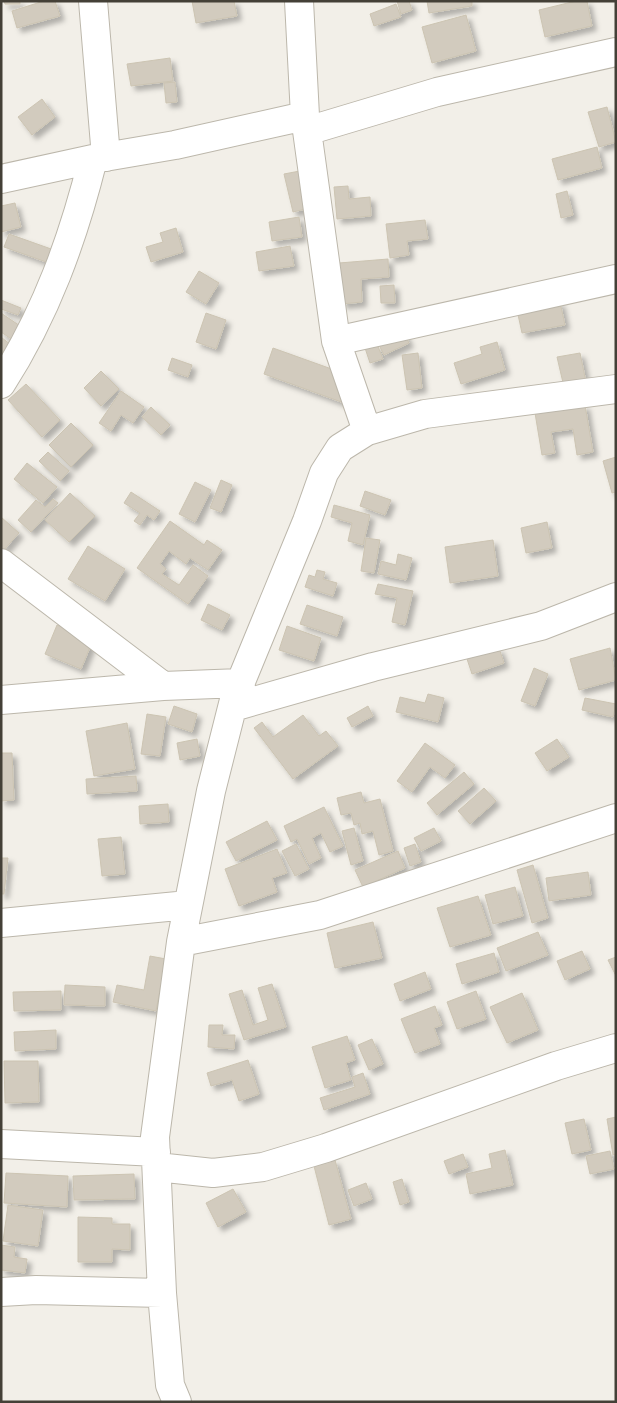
<svg xmlns="http://www.w3.org/2000/svg" width="617" height="1403" font-family="'Fira Sans Condensed',sans-serif">
	<defs>
		<filter id="shadow"><feDropShadow dx="4.5" dy="4.5" stdDeviation="2.5" flood-color="#0004"/></filter>
	</defs>
	<rect width="100%" height="100%" fill="#f2efe8"/>
	<path fill="#d2cbbe" stroke="#ccc4b2" filter="url(#shadow)" d="M4 1H20V4H5Z
		M44 1H55L60 16 17 28 12 11Z
		M192 1H234L237 16 196 23Z
		M397 1H409L412 10 401 14Z
		M427 1H472V6L429 13Z
		M576 1H587L592 26 545 37 539 10Z
		M396 4 401 17 374 26 370 14Z
		M466 15 476 51 432 63 422 27Z
		M170 58 173 81 131 86 127 64Z
		M175 82 177 102 166 103 164 83Z
		M42 99 55 117 32 135 18 117Z
		M607 107 616 142 599 147 588 112Z
		M597 147 602 168 558 180 552 159Z
		M305 170 314 207 293 212 284 174Z
		M348 186 349 199 370 197 371 216 337 219 334 187Z
		M567 191 573 215 561 218 556 194Z
		M15 203 21 227 1 232V206Z
		M299 217 302 237 272 241 269 222Z
		M425 220 428 239 407 241 409 255 390 258 386 224Z
		M176 228 183 252 151 262 146 247 163 242 160 233Z
		M9 234 54 250 49 263 4 247Z
		M290 246 294 266 259 271 256 252Z
		M388 259 389 277 361 279 362 302 342 304 339 263Z
		M199 271 219 283 206 304 186 292Z
		M394 285 395 303H381L380 286Z
		M1 300 21 308 18 315 1 309Z
		M560 302 565 325 522 333 517 310Z
		M1 313 32 334 23 347 1 332Z
		M206 313 226 320 216 349 196 342Z
		M404 333 409 343 384 355 379 345Z
		M1 337 16 349 8 359 1 353Z
		M497 342 505 370 461 384 454 363 482 354 480 347Z
		M377 344 383 359 370 363 365 348Z
		M273 348 354 377 344 403 264 374Z
		M418 353 422 388 407 390 402 355Z
		M580 353 586 382 564 387 557 357Z
		M172 358 192 365 188 377 168 370Z
		M101 371 119 389 101 406 84 388Z
		M26 384 60 420 42 437 8 400Z
		M121 391 144 407 133 423 121 415 111 431 99 423Z
		M585 405 593 452 577 455 573 429 551 432 555 453 542 455 535 413Z
		M151 407 170 425 161 435 142 417Z
		M71 423 93 445 71 467 49 445Z
		M48 452 69 471 60 481 39 461Z
		M616 457V492L612 493 603 461Z
		M27 463 57 487 43 503 14 479Z
		M221 480 232 485 221 512 210 508Z
		M195 482 211 490 195 522 179 514Z
		M365 491 391 500 385 515 360 506Z
		M131 492 160 511 154 520 147 515 140 525 134 521 140 513 124 503Z
		M70 493 95 516 69 542 45 520Z
		M53 499 58 503 31 532 18 520 36 500 45 507Z
		M334 505 370 515 363 545 348 541 352 523 331 517Z
		M1 517 19 533 3 551 1 549Z
		M170 521 204 545 207 540 222 550 208 570 190 558 186 564 169 551 160 564 166 569 162 574 179 585 193 565 208 576 188 604 137 568Z
		M547 522 552 548 526 553 521 528Z
		M366 538 380 540 374 573 361 571Z
		M493 540 498 576 450 583 445 547Z
		M88 546 125 569 105 601 68 579Z
		M398 554 412 558 406 580 378 574 381 561 396 565Z
		M317 570 325 572 323 579 337 583 333 596 305 587 309 575 315 577Z
		M378 584 413 591 405 625 392 622 397 598 375 594Z
		M208 604 230 615 222 630 201 620Z
		M307 605 343 617 337 636 300 624Z
		M57 625 93 640 81 669 45 654Z
		M287 626 321 638 314 661 279 650Z
		M499 648 504 663 472 674 467 659Z
		M610 648 616 680 579 690 570 659Z
		M534 668 548 674 535 706 521 701Z
		M428 694 444 698 438 722 396 712 400 697 425 703Z
		M585 698 616 704 613 717 582 710Z
		M174 706 197 714 192 732 168 724Z
		M368 706 373 716 352 727 347 718Z
		M147 714 166 717 160 756 141 754Z
		M303 715 319 736 326 731 338 746 293 779 254 728 262 722 273 737Z
		M127 723 135 769 94 776 86 731Z
		M197 739 200 756 180 760 177 743Z
		M557 739 569 757 547 771 535 753Z
		M425 743 455 765 445 778 430 767 412 792 397 781Z
		M1 753H12L14 800 1 801Z
		M464 772 474 784 437 815 427 803Z
		M136 776 137 791 87 794 86 779Z
		M484 788 496 801 470 824 458 811Z
		M361 792 364 803 380 799 393 851 379 855 373 831 362 834 360 823 354 825 351 813 341 815 337 798Z
		M168 804 169 822 140 824 139 806Z
		M324 807 343 846 330 852 321 833 312 838 321 858 309 864 297 839 291 842 284 826Z
		M267 821 277 840 236 861 226 842Z
		M354 828 363 861 351 865 342 831Z
		M434 828 441 841 421 851 414 838Z
		M121 837 125 874 102 876 98 839Z
		M296 844 309 869 295 876 282 851Z
		M415 844 421 862 410 866 404 848Z
		M277 849 287 873 272 878 277 892 239 906 225 869Z
		M398 851 405 868 363 887 355 870Z
		M1 858H8L4 894H1Z
		M533 865 548 918 532 923 517 870Z
		M588 872 591 895 549 901 546 878Z
		M515 887 523 916 493 924 485 895Z
		M478 896 491 935 450 947 437 908Z
		M373 922 382 958 335 968 327 933Z
		M538 932 548 955 506 971 497 948Z
		M582 951 590 969 565 980 557 961Z
		M494 953 499 972 462 984 456 964Z
		M150 956 166 959 156 1011 113 1002 117 985 144 990Z
		M616 957V976L608 960Z
		M425 972 431 989 400 1001 394 984Z
		M272 984 286 1027 244 1040 229 994 242 990 253 1025 268 1020 258 988Z
		M65 985 105 987V1006L64 1005Z
		M61 991V1010L14 1011 13 992Z
		M476 991 486 1019 457 1029 447 1002Z
		M522 993 538 1030 507 1043 490 1007Z
		M435 1006 442 1025 434 1028 440 1044 415 1053 401 1019Z
		M209 1025H223L222 1035H235L234 1049 208 1047Z
		M56 1030V1049L15 1051 14 1032Z
		M347 1036 355 1060 346 1063 351 1080 325 1088 312 1047Z
		M372 1039 383 1064 369 1070 358 1045Z
		M248 1060 259 1094 239 1101 232 1080 211 1086 207 1073Z
		M4 1061H38L39 1102 5 1103Z
		M363 1073 370 1094 324 1110 320 1098 355 1087 352 1077Z
		M616 1117V1154L613 1155 607 1119Z
		M584 1119 591 1150 572 1154 565 1123Z
		M505 1150 513 1185 470 1194 466 1174 492 1168 489 1154Z
		M610 1151 614 1169 590 1174 586 1156Z
		M463 1154 468 1167 449 1174 444 1161Z
		M335 1160 351 1219 329 1225 314 1166Z
		M6 1173 68 1176 67 1207 4 1203Z
		M134 1174 135 1199 74 1200 73 1176Z
		M402 1179 409 1202 400 1205 393 1182Z
		M366 1183 372 1199 354 1206 348 1190Z
		M233 1189 246 1212 218 1227 206 1203Z
		M8 1205 43 1210 38 1246 3 1241Z
		M78 1217 112 1218V1224H130V1250L112 1249V1262H78Z
		M1 1245 15 1247 14 1257 27 1259 25 1273 1 1270Z"/>
	<g fill="none" stroke-linecap="round" stroke-linejoin="round">
		<g stroke="#bcb7ab" stroke-width="30">
			<path id="minor" d="M93 1 106 157
				M299 1 305 116 336 341 367 431
				M307 131 437 92 616 52
				M1 179 93 159 175 145 305 116
				M336 341 616 279
				M1 384C46 314 73 239 93 159
				M1 563 163 686
				M1 700 163 686 241 683
				M233 707 373 667 541 626 616 597
				M1 923 188 905
				M181 942 320 915 616 818
				M1 1144 156 1152
				M157 1167 213 1173 263 1167 326 1148 556 1066 616 1048
				M1 1292 36 1290 162 1293
				M177 1402 170 1385 162 1293 155 1137 181 942 211 791 235 696 307 521 324 473 340 448 367 431 425 414 616 389"/>
		</g>
		<use href="#minor" stroke="#fff" stroke-width="28"/>
	</g>
	<rect width="617" height="1403" fill="none" stroke="#444037" stroke-width="5"/>
</svg>
